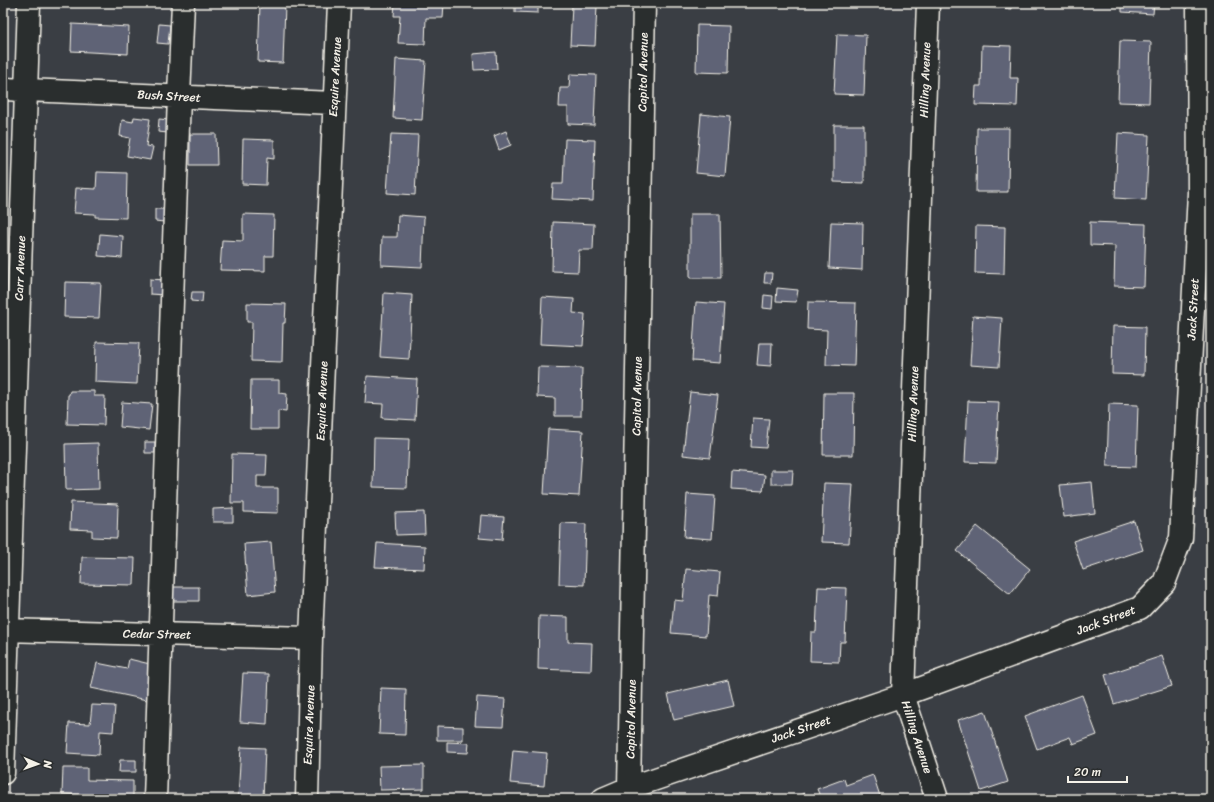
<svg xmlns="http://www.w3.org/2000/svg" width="1214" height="802" font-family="Sriracha,sans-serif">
	<rect width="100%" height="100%" fill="#3a3e44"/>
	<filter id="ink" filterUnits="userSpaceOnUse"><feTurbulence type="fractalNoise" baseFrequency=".025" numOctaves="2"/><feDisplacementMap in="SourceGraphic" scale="8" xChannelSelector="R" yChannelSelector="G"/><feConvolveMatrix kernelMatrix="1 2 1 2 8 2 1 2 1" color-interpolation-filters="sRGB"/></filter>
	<g filter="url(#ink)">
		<path fill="#5f6476" stroke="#f4f1e8" d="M395 3H444L443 18H426L425 44 398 43 400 16H394Z
			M515 3H538V13L515 12Z
			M982 3H1011V9L982 7Z
			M1122 3H1154L1153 14 1122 12Z
			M260 4 285 5 283 63 258 62Z
			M572 5 597 6 595 46 570 45Z
			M72 24 129 27 128 54 71 51Z
			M159 24 170 25 168 44 157 43Z
			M697 25 729 26 728 73 696 72Z
			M837 34 866 35 864 95 834 94Z
			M1120 41 1151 42 1149 103 1118 102Z
			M982 45 1011 46 1010 78H1018L1017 106 975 105 976 86H981Z
			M496 52 497 69 474 70 473 54Z
			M396 59 426 61 422 120 393 118Z
			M570 74 596 75 594 125 568 124V107H559L560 88H569Z
			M701 114 730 117 725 176 696 173Z
			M134 117 150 119 146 146 153 147 150 160 127 156 130 138 120 136 122 120 133 122Z
			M159 119 169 120 168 133 158 132Z
			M834 125H864V183L834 182Z
			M977 128H1009L1008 192H976Z
			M506 131 511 145 499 150 494 136Z
			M1118 133 1149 135 1146 200 1115 198Z
			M190 134H216L217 165H190Z
			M391 134 418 135 415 195 387 193Z
			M243 139 274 140V159L267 158 266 185 242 184Z
			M565 139 595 140 593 201 552 199 553 184H563Z
			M97 172 127 173 126 218 95 217V214L74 213 76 188 96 189Z
			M155 209H165L164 222 155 221Z
			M243 214 274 215 273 256H265V271L220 270 222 240 243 241Z
			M690 214H720L721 278H690Z
			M398 215 424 217 422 267 381 265 382 237H397Z
			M553 222 594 224 593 250H579L578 272 552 271Z
			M831 222 863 223 862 270 829 268Z
			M1090 222 1146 224 1144 287 1114 286 1115 246 1090 245Z
			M976 226 1005 227 1004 274 975 273Z
			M100 234 123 236 122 258 98 256Z
			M765 273H772L771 283H764Z
			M150 279 166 280 165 295 150 294Z
			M65 282 101 283 99 318 64 317Z
			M777 288 798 290 796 302 776 301Z
			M192 292H203L202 302 191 301Z
			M384 293 412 295 409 359 380 357Z
			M764 295 773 296 772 309 763 308Z
			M542 297 574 299 573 313 585 314 583 346 540 344Z
			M696 302 724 304 720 363 692 361Z
			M808 302 856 303 854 366 826 365 827 330 807 329Z
			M247 303 286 304 285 323H283L282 362 251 361 252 322H247Z
			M973 316 1002 318 999 367 970 365Z
			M1113 326 1145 327 1144 375 1112 374Z
			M96 342 139 343 137 384 95 382Z
			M759 343H772L771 366 757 365Z
			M538 367 582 368 581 416H555V398L537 397Z
			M367 376 417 379 415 420 382 418 383 404 365 403Z
			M251 380H279V393L287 394 286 412 278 411V429H250Z
			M70 391H94V396H105L104 425 67 424 68 395H69Z
			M690 392 718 395 710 458 683 455Z
			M824 393H854L853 455H823Z
			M968 401 999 402 996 463 965 462Z
			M122 402 152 404 149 430 120 427Z
			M1109 404 1138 405 1136 467 1107 466Z
			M753 418 769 419 766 448 751 447Z
			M548 429 583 431 579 496 544 494Z
			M374 438 409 439 407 488 373 487Z
			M145 442H155V453H145Z
			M98 443 99 489 66 490 65 444Z
			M232 454 267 455 266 476H257V488H278V513L244 512V503H231Z
			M771 470H793L792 484H771Z
			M732 472 765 475 763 491 731 489Z
			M1092 482 1095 513 1064 517 1060 485Z
			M824 483 853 484 849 543 821 542Z
			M687 494 715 496 712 539 684 537Z
			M71 502 118 504 117 538 92 537V530L70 529Z
			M233 508V522H213V509Z
			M424 512 425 534 396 535 395 513Z
			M481 515 504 517 502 540 479 538Z
			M1134 521 1143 550 1083 570 1073 541Z
			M561 523 586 524 584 585 559 584Z
			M977 526 1030 569 1010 594 957 551Z
			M271 542 275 592 248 595 244 544Z
			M377 543 425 546 424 569 375 567Z
			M82 557 135 558 134 585 81 584Z
			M686 569 720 572 718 596 709 595 706 636 671 633 674 600 683 601Z
			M173 587H199V601H173Z
			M818 587 847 588 845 642H840L839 662 810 661 811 632H816Z
			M539 616 568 617V642L592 643 591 671 538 669Z
			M1162 656 1172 686 1114 704 1105 675Z
			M129 659 154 665 147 700 91 688 97 663 127 669Z
			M243 673 269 674 267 724 240 722Z
			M728 680 734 706 674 720 668 694Z
			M381 688 406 689 405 735 379 734Z
			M1082 695 1097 735 1073 744 1070 737 1037 749 1025 716Z
			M477 697 505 699 503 727 475 726Z
			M92 705 115 706 113 732 100 731 99 755 67 753 69 723 90 724Z
			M985 711 1008 782 981 791 958 720Z
			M437 726 463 727V740H437Z
			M447 742 469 743 468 753 447 752Z
			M241 747 265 748 263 799 238 798Z
			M513 750 547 753 544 786 510 783Z
			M120 760H136V772H119Z
			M424 765V789L380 790 379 766Z
			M63 768H87V780L133 781V799H83V795L62 794Z
			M873 775 881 799H821L817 789 844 779 846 785Z
			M804 793 807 799H792Z"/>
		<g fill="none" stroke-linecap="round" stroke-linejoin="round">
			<g stroke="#f4f1e8" stroke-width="25">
				<path id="minor" d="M928 3 903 695 937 799
					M3 89 334 103
					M3 630 311 638
					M3 773 29 3
					M629 788 644 3
					M155 799 179 96 183 3
					M307 799 311 638 339 3
					M603 799 629 788 903 695 1140 608 1164 583 1181 538 1199 193 1198 3"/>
			</g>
			<use href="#minor" stroke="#2a2d2e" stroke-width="22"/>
		</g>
	</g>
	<g text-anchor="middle" stroke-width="3.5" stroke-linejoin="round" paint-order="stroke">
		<g font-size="12" fill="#f4f1e8" stroke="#2a2d2e">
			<text transform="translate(643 72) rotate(-89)" y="4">Capitol Avenue</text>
			<text transform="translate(335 77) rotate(-87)" y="4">Esquire Avenue</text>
			<text transform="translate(925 80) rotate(-88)" y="4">Hilling Avenue</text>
			<text transform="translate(169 96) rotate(3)" y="4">Bush Street</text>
			<text transform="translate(20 268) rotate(-88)" y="4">Carr Avenue</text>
			<text transform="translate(1193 309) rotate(-87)" y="4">Jack Street</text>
			<text transform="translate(637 396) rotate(-89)" y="4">Capitol Avenue</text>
			<text transform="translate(322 401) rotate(-88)" y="4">Esquire Avenue</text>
			<text transform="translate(913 404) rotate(-88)" y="4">Hilling Avenue</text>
			<text transform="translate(1106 620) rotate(-21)" y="4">Jack Street</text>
			<text transform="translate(157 634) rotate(1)" y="4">Cedar Street</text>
			<text transform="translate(631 719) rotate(-89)" y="4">Capitol Avenue</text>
			<text transform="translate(309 725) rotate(-88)" y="4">Esquire Avenue</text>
			<text transform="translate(801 729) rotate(-19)" y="4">Jack Street</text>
			<text transform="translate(917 737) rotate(72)" y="4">Hilling Avenue</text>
		</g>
	</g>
	<rect width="1214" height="802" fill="none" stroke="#2a2d2e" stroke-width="16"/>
	<rect x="8" y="8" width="1198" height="786" fill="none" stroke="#f4f1e8" stroke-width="1.5" filter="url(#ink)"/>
	<g transform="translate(38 764) rotate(92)" stroke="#2a2d2e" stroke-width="3" paint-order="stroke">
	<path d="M0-3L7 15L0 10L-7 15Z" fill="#f4f1e8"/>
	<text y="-6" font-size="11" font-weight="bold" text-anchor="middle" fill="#f4f1e8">N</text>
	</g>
	<path d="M1068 776v6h59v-6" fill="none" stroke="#f4f1e8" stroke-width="2"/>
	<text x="1074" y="776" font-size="12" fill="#f4f1e8" stroke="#2a2d2e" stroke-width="3" paint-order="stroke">20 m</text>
</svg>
